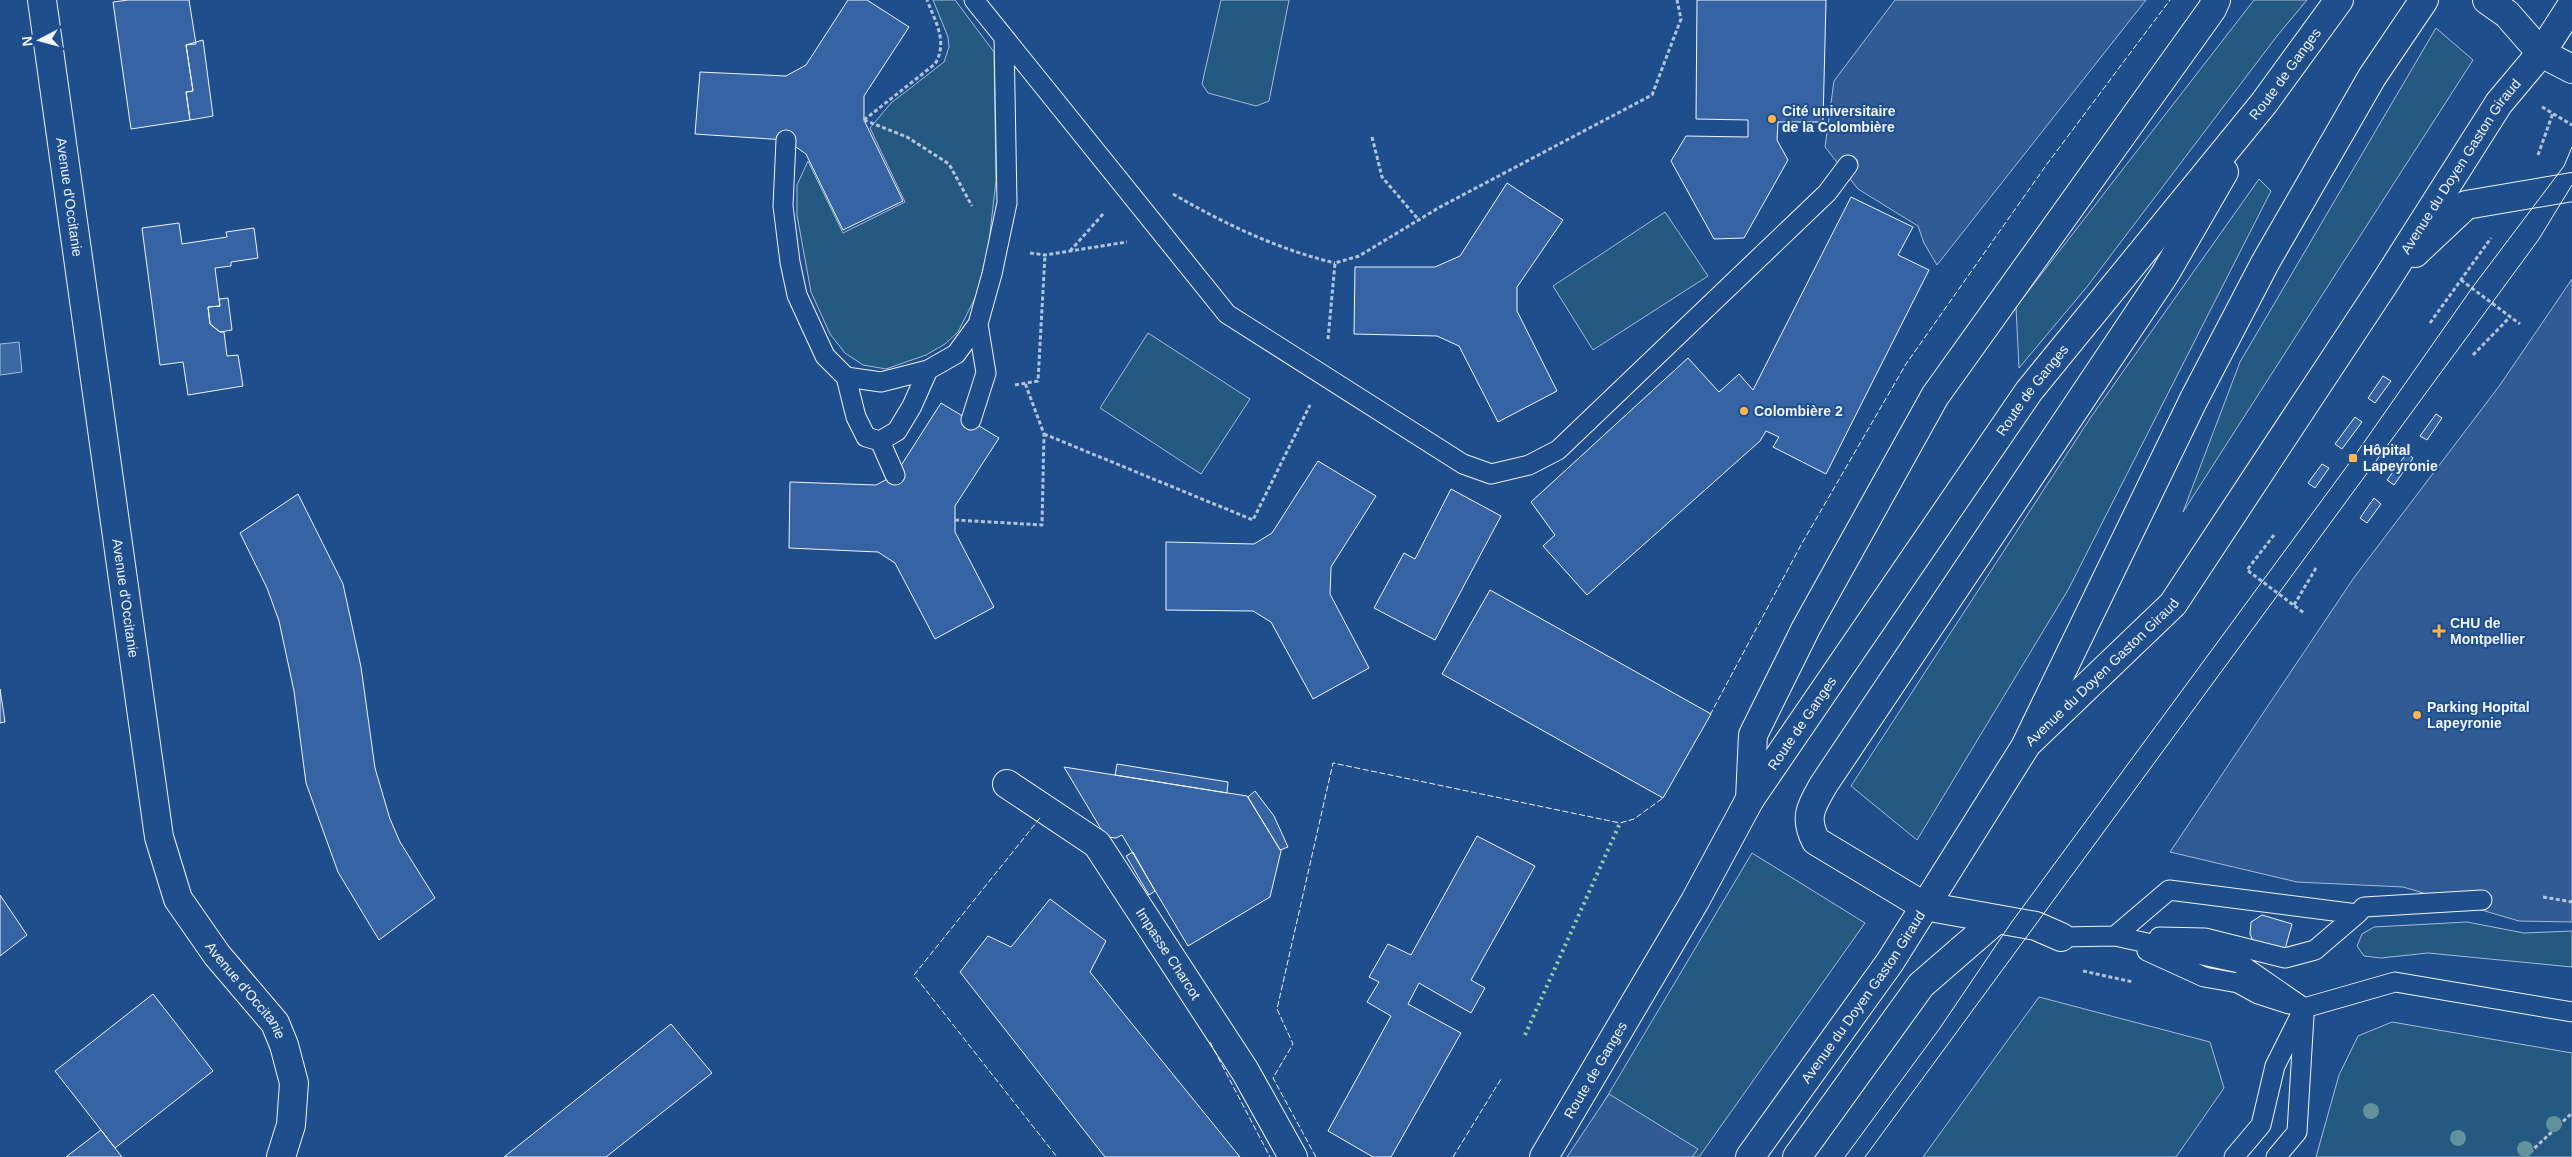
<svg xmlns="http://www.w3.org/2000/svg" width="2572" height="1157" font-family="Helvetica,sans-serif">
	<rect width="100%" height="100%" fill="#1f4e8c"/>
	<path fill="#245a82" stroke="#a8bbd7" d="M933 0H955L994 52 996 181 988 250 977 294 958 332 945 344 926 355 886 369 863 365 845 353 830 334 811 292 797 215V185L808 161 843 233 905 202 870 128 891 103 944 62 949 47 948 37Z
		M1221 0H1289L1269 101 1256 106 1208 93 1202 84Z
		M2254 0H2307L2277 36 2086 288 2019 368 2016 307Z
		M2436 28 2473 60 2183 512 2240 362Z
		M2259 179 2271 191 2068 590 1917 840 1851 786 2091 417Z
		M1665 212 1708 276 1593 350 1553 286Z
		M1148 333 1250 399 1201 474 1100 408Z
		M1752 853 1865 923 1699 1157H1571Z
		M2467 922 2524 933 2572 931V967L2428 953 2381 958 2364 956 2357 946 2362 934 2374 927Z
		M2039 997 2210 1042 2224 1088 2176 1157H1923Z
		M2392 1022 2572 1053V1157H2316L2339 1075 2358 1036Z"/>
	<path fill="#305b95" stroke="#a8bbd7" d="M1895 0H2146L1937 265 1924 243 1918 226 1858 189 1825 147 1834 81Z
		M2572 279V922L2519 921 2403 887 2297 882 2170 852 2353 579 2500 385Z
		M1609 1094 1698 1149 1692 1157H1567Z"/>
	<path fill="#3b69a3" stroke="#a8bbd7" d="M19 342 22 372 0 375V344Z"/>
	<path fill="#3563a3" stroke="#f2f6ff" d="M128 0H189L196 44 186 45 193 91 186 92 190 120 131 129 113 2Z
		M848 0H867L909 27 864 96V120L903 201 843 230 806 154 786 140 695 134 700 72 786 76 806 65Z
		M1697 0H1826L1823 122H1778L1777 140 1788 160 1744 238 1714 239 1671 161 1686 136 1748 137V120L1696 119Z
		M203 40 213 116 190 120 186 92 193 91 186 45Z
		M1507 183 1563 220 1517 287V311L1557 391 1498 422 1459 346 1437 336 1354 334 1355 267H1435L1460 256Z
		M1851 197 1913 227 1898 255 1929 270 1826 474 1773 447 1779 437 1766 431 1760 441 1587 595 1543 546 1555 535 1531 502 1688 358 1719 392 1739 374 1753 390Z
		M179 223 182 244 227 237 226 232 254 228 258 258 231 262V266L215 268 220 306 208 307 210 324 220 332H224L227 356 238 355 243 386 188 395 183 362 160 365 142 228Z
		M228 298 232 330 220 332 210 324 208 307 220 306 219 299Z
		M2383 376 2391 381 2375 403 2368 398Z
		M941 403 999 438 955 506V532L994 607 935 639 895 563 878 552 789 548 790 482 876 485 895 475Z
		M2436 414 2442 418 2427 440 2420 436Z
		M2355 417 2362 422 2342 449 2335 444Z
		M2407 453 2413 458 2394 485 2387 480Z
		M1318 461 1376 496 1331 567 1330 594 1369 668 1313 699 1271 622 1253 611 1166 610V542L1254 544 1272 533Z
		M2322 464 2329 468 2315 488 2308 483Z
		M1451 489 1501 516 1435 640 1374 608 1404 553 1415 559Z
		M298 494 343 584 361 667 375 768 390 819 400 842 435 898 379 940 338 872 306 783 294 691 279 621 267 588 240 533Z
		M2374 498 2381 504 2367 523 2360 518Z
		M1490 590 1711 714 1663 798 1442 674Z
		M0 689 5 722 0 723Z
		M1117 764 1228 782 1227 793 1115 775Z
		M1064 767 1247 796 1281 851 1270 897 1188 946 1122 835 1116 838 1107 837 1104 834Z
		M1255 791 1274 816 1288 847 1280 850 1248 797Z
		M1477 836 1535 866 1471 980 1485 988 1471 1013 1419 983 1408 1004 1461 1033 1391 1157H1373L1328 1131 1391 1016 1367 1002 1379 982 1369 977 1388 944 1411 955Z
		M1133 852 1155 891 1149 895 1126 856Z
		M0 895 27 935 0 956Z
		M1050 899 1106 941 1090 972 1240 1157H1105L960 972 988 936 1011 947Z
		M2262 915 2292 924 2285 949 2254 943 2250 934 2251 922Z
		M153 994 213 1071 115 1148 55 1071Z
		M671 1024 712 1073 606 1157H504Z
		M101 1130 122 1157H66Z"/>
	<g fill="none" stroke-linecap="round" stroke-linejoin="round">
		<g stroke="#f2f6ff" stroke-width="21">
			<path id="service" d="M974 0 1227 314 1463 464 1491 474 1529 465 1558 450 1827 193 1848 165
				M786 140 783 206 790 262 797 295 825 356 846 377 881 382 928 370 956 354 978 324 992 274 1007 203 1004 37
				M846 377 856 417 866 437 880 441 897 431 912 406 928 370
				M971 420 986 373 978 324
				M880 441 895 475
				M2115 936 2169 890 2357 914 2364 907 2482 900
				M2061 937 2115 936 2239 963 2304 1008 2395 982 2572 1012
				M2159 937 2205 938 2285 958 2315 950 2357 914
				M2147 951 2204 977 2238 983 2258 994 2289 1004
				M2234 1157 2261 1125 2275 1066 2304 1008
				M2276 1157 2297 1132 2304 1016"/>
		</g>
		<g stroke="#f2f6ff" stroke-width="30">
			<g id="minor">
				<path id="s1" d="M42 0 159 837 178 899 217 955 275 1023 284 1045 294 1083 291 1125 281 1157"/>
				<path d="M2487 0 2507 14 2541 53 2572 69"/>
				<path d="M2415 253 2466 205 2572 187"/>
				<path id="s2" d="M2027 744 2173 604 2384 284 2499 103 2541 53 2572 5"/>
				<path id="s3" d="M1007 784 1097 844 1245 1071 1293 1157"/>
				<path d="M1750 799 1753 735 1806 628 1935 396 2212 9 2216 0"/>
				<path d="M1797 1157 1921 985 1996 920"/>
			</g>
		</g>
		<g stroke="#f2f6ff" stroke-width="30">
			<g id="primary">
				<path d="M2061 937 2036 926 1924 906 1816 841C1803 817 1812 805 1824 784L2165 274 2224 172"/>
				<path id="s4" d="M1544 1157 1695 901 1750 799 2029 391 2264 103 2339 0"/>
				<path id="s5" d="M1750 1157 1890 962 2025 747 2193 401 2265 263 2372 77 2424 0"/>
			</g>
		</g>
		<path stroke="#b3c4dc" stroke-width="3" stroke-dasharray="4 2.5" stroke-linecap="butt" d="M2542 107 2572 125
			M864 120 907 137 949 164 972 206
			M864 120 935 64C948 42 936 23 927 0
			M1372 137 1382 177 1418 219
			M2538 155 2553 113
			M1173 194C1225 224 1277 249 1335 263
			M1070 251 1104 213
			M1030 253 1045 255 1127 242
			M2461 280 2520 324
			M2430 323 2491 238
			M1328 339 1335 263 1359 256 1440 207 1652 95 1681 19 1677 0
			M2473 355 2510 317
			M1015 385 1038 381 1045 255
			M1044 434 1253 520 1310 405
			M955 520 1042 525 1044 434 1025 383
			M2274 535 2247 570 2304 613
			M2294 605 2316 568
			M2543 897 2572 902
			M2083 971 2133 982
			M2525 1157 2572 1113"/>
		<use href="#service" stroke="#1f4e8c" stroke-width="19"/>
		<use href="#minor" stroke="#1f4e8c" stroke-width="28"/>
		<use href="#primary" stroke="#1f4e8c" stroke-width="28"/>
		<path stroke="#f2f6ff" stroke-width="1" d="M1845 1157 1940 1028 2011 923 2353 458 2472 288 2564 166 2572 147
			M1865 1157 2539 239 2572 185"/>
		<path stroke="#97c8a6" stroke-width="4" stroke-dasharray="2.5 4" stroke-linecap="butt" d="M1525 1035 1620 823"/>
		<path stroke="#f2f6ff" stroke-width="1" stroke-dasharray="6 2.5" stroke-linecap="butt" d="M1710 715 1801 545 1906 364 2047 164 2170 0
			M1040 818 914 975 1057 1157
			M1210 1042 1270 1157
			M1316 1157 1273 1078 1293 1044 1277 1009 1333 763 1620 823 1634 819 1663 798
			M1453 1157 1501 1079"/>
	</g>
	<g fill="#61919a">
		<circle cx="2371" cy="1111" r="8"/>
		<circle cx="2554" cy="1124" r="8"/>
		<circle cx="2458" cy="1138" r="8"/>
		<circle cx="2525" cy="1149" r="8"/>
	</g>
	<g fill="#ffb74d" stroke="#1f4e8c" stroke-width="2">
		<circle cx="1772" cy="119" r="5"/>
		<circle cx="1744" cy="411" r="5"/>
		<rect x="2348" y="453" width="10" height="10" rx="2.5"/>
		<path d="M2436.5 623.5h5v5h5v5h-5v5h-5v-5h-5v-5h5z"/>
		<circle cx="2417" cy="715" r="5"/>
	</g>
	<g text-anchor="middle" stroke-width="4" stroke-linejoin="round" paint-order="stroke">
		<g font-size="14" fill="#f2f6ff" stroke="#1f4e8c">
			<text dy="5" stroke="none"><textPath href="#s4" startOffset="1315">Route de Ganges</textPath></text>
			<text dy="5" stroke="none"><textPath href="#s2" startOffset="726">Avenue du Doyen Gaston Giraud</textPath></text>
			<text dy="5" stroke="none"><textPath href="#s1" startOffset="199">Avenue d'Occitanie</textPath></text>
			<text dy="5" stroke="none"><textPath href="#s4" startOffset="910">Route de Ganges</textPath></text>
			<text dy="5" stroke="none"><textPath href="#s1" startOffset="604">Avenue d'Occitanie</textPath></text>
			<text dy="5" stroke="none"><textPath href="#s2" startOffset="104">Avenue du Doyen Gaston Giraud</textPath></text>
			<text dy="5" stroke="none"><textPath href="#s4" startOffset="505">Route de Ganges</textPath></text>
			<text dy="5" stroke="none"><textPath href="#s3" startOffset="239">Impasse Charcot</textPath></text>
			<text dy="5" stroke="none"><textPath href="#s1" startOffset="1024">Avenue d'Occitanie</textPath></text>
			<text dy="5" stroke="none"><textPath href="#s5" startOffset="196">Avenue du Doyen Gaston Giraud</textPath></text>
			<text dy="5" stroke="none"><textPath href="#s4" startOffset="101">Route de Ganges</textPath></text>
		</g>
		<g font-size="14" font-weight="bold" fill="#f2f6ff" stroke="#1f4e8c" text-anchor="start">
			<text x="1782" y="116">Cité universitaire<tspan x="1782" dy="16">de la Colombière</tspan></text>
			<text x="1754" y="416">Colombière 2</text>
			<text x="2363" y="455">Hôpital<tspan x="2363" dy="16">Lapeyronie</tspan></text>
			<text x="2450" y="628">CHU de<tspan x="2450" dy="16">Montpellier</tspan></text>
			<text x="2427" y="712">Parking Hopital<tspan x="2427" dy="16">Lapeyronie</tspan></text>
		</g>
	</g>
	<g transform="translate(40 40) rotate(264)" stroke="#1f4e8c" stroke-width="4" paint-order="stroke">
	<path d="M0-4L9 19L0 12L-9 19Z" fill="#f2f6ff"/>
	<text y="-8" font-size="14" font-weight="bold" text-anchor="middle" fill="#f2f6ff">N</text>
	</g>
</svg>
